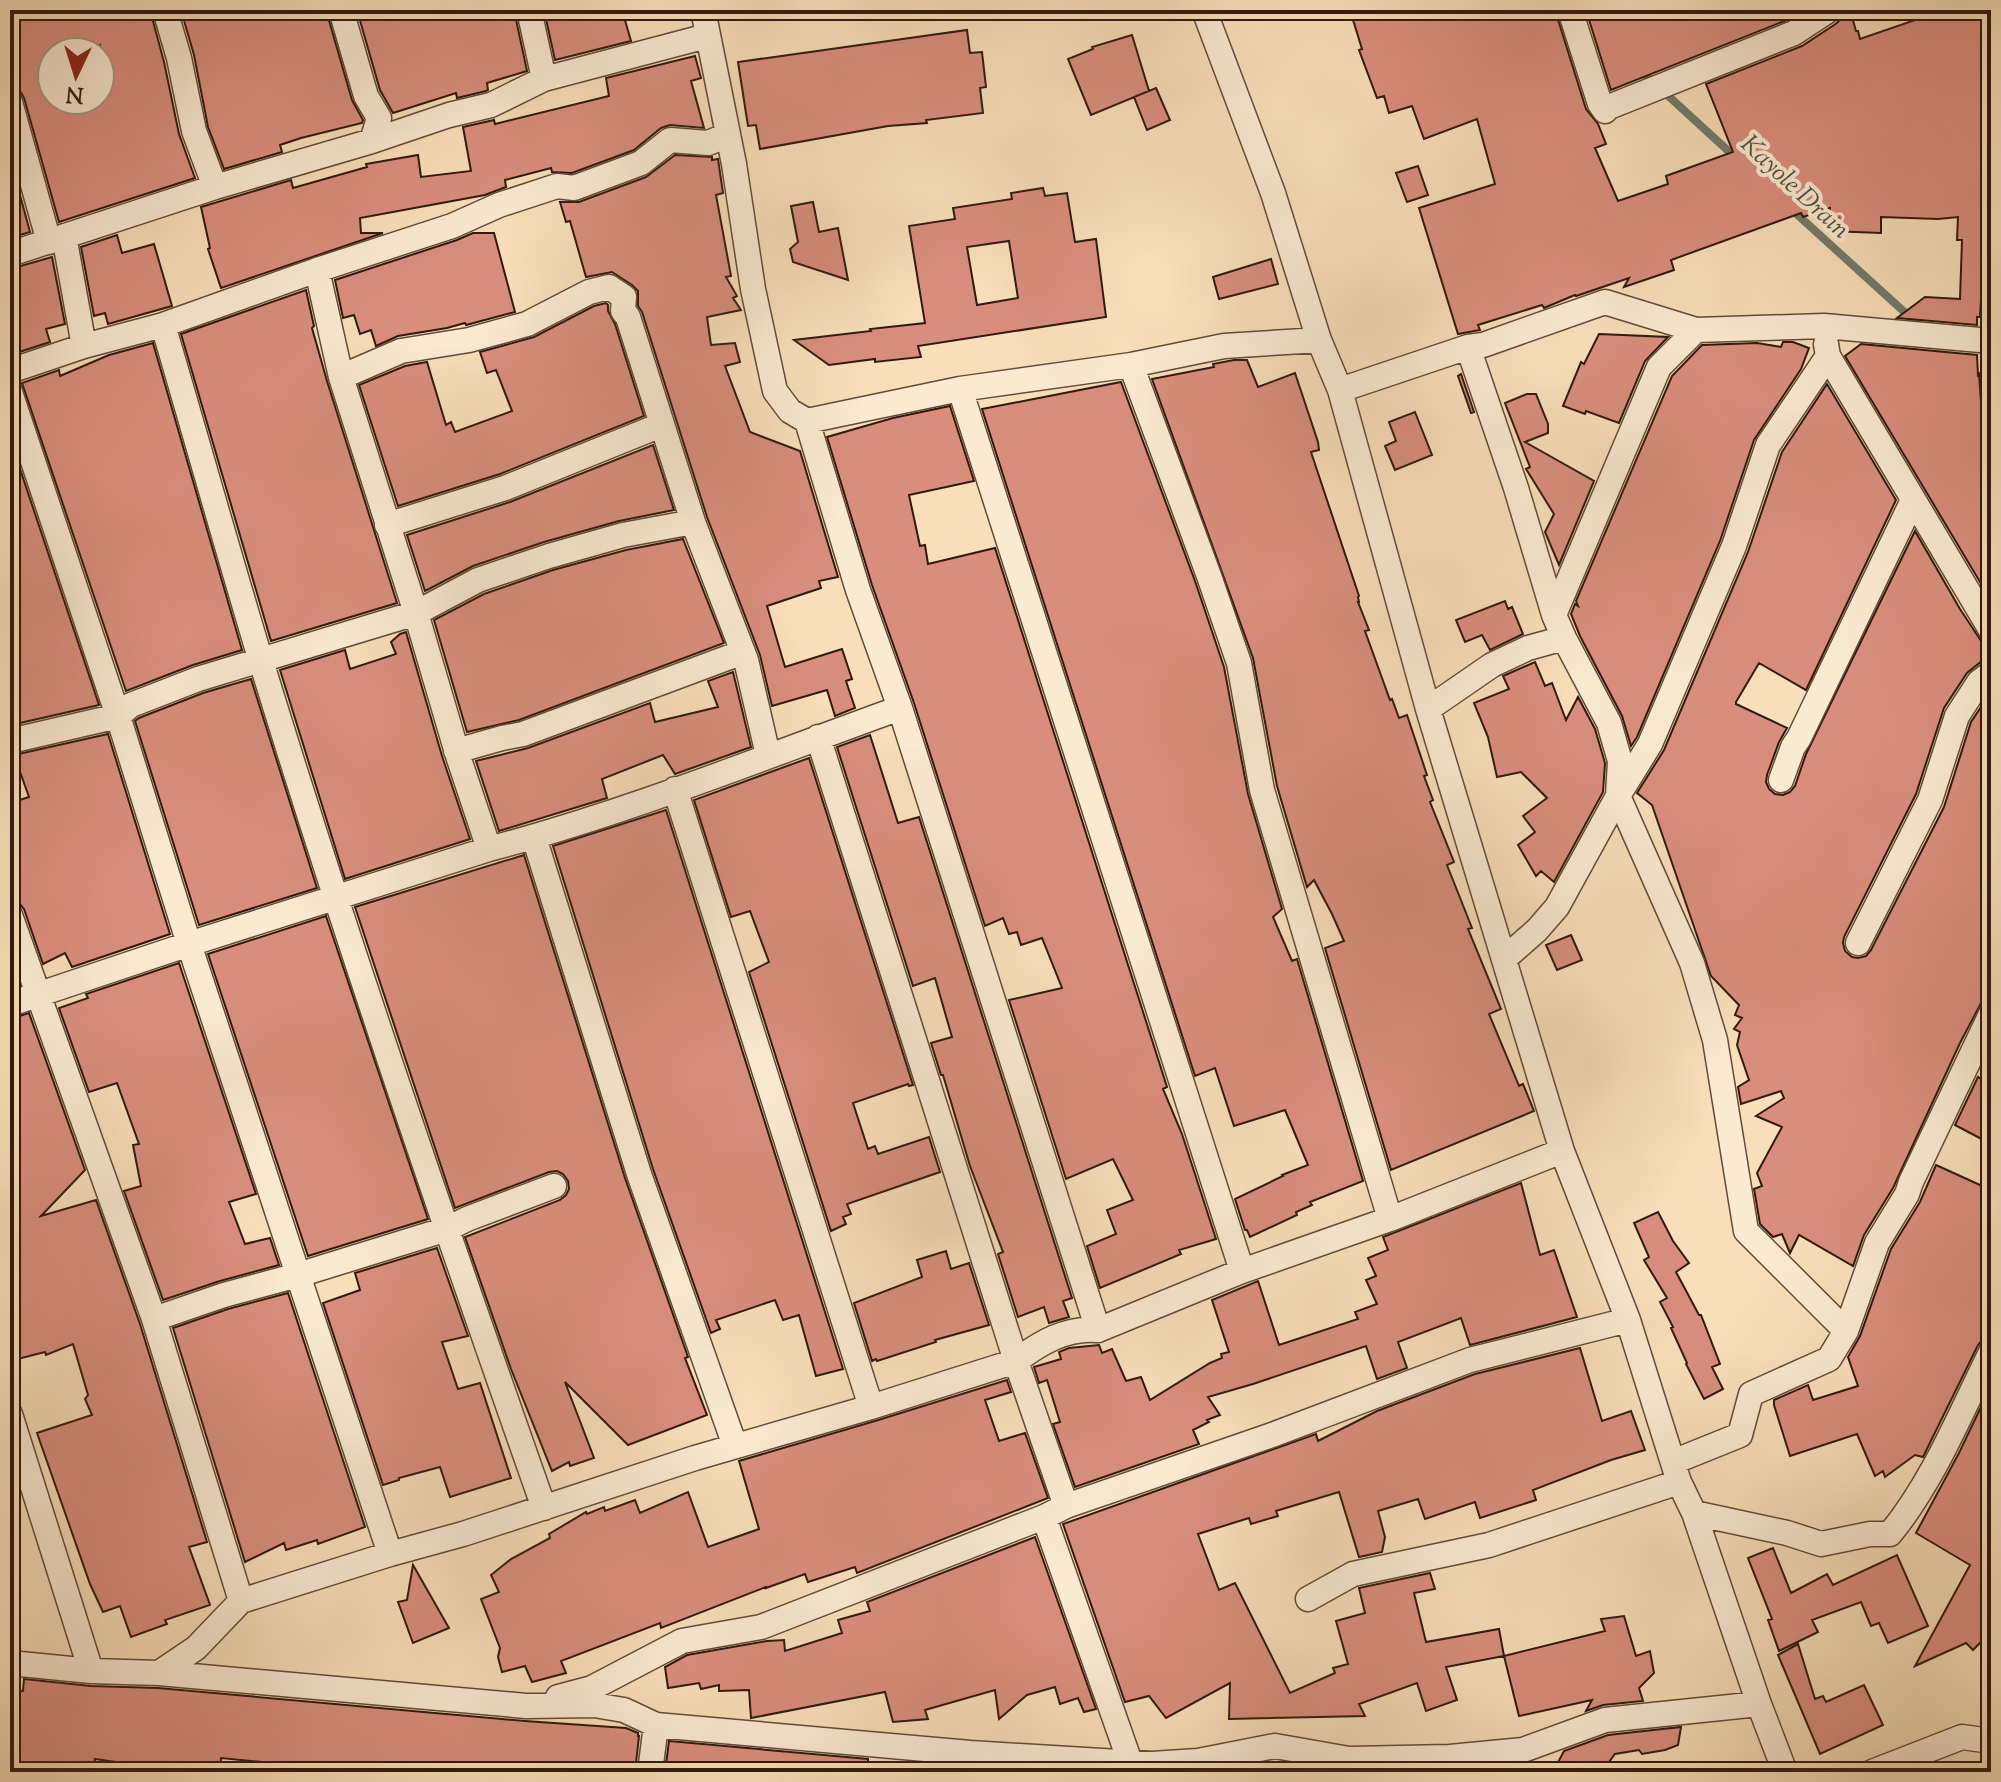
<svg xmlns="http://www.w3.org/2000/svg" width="2001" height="1782" font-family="'Sorts Mill Goudy',serif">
	<rect width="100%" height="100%" fill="#f8dfb9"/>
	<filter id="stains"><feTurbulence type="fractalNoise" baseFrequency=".0025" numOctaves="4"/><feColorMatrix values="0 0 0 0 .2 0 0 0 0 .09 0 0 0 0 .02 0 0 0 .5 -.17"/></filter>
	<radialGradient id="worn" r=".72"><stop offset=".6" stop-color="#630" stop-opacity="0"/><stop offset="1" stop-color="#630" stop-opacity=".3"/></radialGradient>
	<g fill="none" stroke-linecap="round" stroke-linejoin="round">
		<path stroke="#727b6c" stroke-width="8" d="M1640 70 1736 158
			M1790 208 1922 328
			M1973 376 1991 392"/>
	</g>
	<path fill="#d98e7d" stroke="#31190e" stroke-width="2" fill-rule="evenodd" d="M10 10H150L164 62 179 134 195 178 59 222 24 98 20 91 10 87ZM100 45V100H52V52H78Z
		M181 10H326L352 100 363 120 362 123 301 138 280 145 282 152 224 169 208 127 194 55Z
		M357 10H514L527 71 487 83 488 90 486 91 457 98 456 93 393 113 380 90Z
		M544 10H622L631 41 555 60Z
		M1350 10H1555L1586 109 1598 124 1606 144 1595 148 1618 201 1668 184 1666 176 1733 152 1706 84 1802 46 1837 23 1842 17 1844 10H1850L1856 31H1858L1860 39 1927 16 1925 10H1991V274L1986 273 1985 282H1982L1980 317H1977V325L1897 318 1925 297 1960 299 1962 240H1957L1958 217 1938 219 1881 217V233L1829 231 1830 208 1803 217 1801 213 1671 260 1674 270 1624 287 1629 278 1576 296 1575 295 1544 308 1542 305 1478 325 1480 330 1458 334 1419 208 1495 184 1477 119 1424 139 1412 106 1389 113 1384 96 1377 98 1359 50 1362 49Z
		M1586 10H1798V12L1787 20 1611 90Z
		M967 30 970 53 982 52 986 87 980 88 983 113 926 120 927 123 888 126 760 149 756 125 748 126 738 62Z
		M1132 35 1149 91 1091 115 1068 59 1093 49 1092 47Z
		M695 56 701 78 691 81 704 128 670 125 661 128 634 150 572 173 552 172 551 168 505 180 506 187 485 195 360 218 361 233H383L221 288 208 249 210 248 201 207 291 180 293 188 367 167 366 164 418 155 421 177 471 171 463 127 494 120 495 124 609 96 606 78Z
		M1156 88 1170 120 1147 130 1134 97Z
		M675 155 712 157V160L718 159 723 193 716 195 731 276 726 277 737 296 733 298 741 310 707 317 711 345 735 343 740 362 725 366 750 432 800 451 838 577 819 581 821 588 767 606 785 667 842 649 852 679 846 681 855 708 835 716 827 690 772 706 760 655 707 517 642 312 638 306V291L632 285 612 272 586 277 570 221 566 222 560 202H579L646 177Z
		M10 158 30 232 10 238Z
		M1418 166 1428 195 1407 202 1396 173Z
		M1043 188 1045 196 1067 193 1075 242 1096 239 1106 317 918 346 921 357 875 362V359L829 365 794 340 871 331 870 329 925 323 909 226 955 219 953 208 1012 199 1011 193ZM1009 241 1018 298 977 305 967 247Z
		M813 202 819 232 838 228 848 280 793 262 790 249 798 242 791 206Z
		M473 233H494L515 312 466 325 465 323 447 328 398 336 376 346 371 330 360 334 354 315 343 318 335 280 457 240Z
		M117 235 122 253 154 244 172 306 108 324 105 313 94 316 81 247Z
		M52 257 65 324 46 329 50 342 10 355V269Z
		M1271 259 1278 284 1219 299 1213 277Z
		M306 290 314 326 312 328 327 381 397 603 271 641 181 334Z
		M606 303 608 305V311L615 324 644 416 500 474 398 506 359 385 405 366 427 362 446 425 451 422 455 432 512 411 496 370 487 373 480 352 534 337 594 306Z
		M1599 334 1668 337 1645 361 1619 423 1586 411 1585 414 1563 406 1581 362 1584 364Z
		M1783 342H1793L1809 348 1801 369 1754 440 1720 541 1637 737 1631 746 1622 716 1580 636 1571 614 1575 604 1578 606 1576 601 1672 376 1702 345 1757 343 1781 347Z
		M153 343 242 650 193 665 126 691 22 383 59 370 60 376 109 355Z
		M1861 344 1977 355 1978 375 1979 374 1981 402 1991 471V589L1986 592 1845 356Z
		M1234 360H1247L1258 387 1295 373 1318 442 1319 450 1311 452 1359 596 1358 597 1359 602H1358L1369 630 1365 631 1390 700 1392 699 1399 718 1407 715 1427 775 1424 776 1433 800 1430 802 1454 862 1447 865 1472 928 1468 929 1501 1009 1489 1014 1519 1086 1523 1084 1534 1111 1391 1170 1325 948 1344 941 1332 914 1314 880 1307 887 1277 786 1253 658 1152 379 1214 367 1213 364Z
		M1461 374 1474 412 1471 413 1458 376Z
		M1121 382 1195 581 1224 667 1248 794 1282 909 1273 917 1292 961 1297 959 1363 1181 1310 1202 1312 1205 1296 1212 1297 1215 1250 1237 1247 1230H1245L1235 1199 1283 1176 1282 1175 1308 1165 1285 1110 1234 1126 1215 1068 1195 1076 982 409Z
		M1827 384 1896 500 1806 690 1759 663 1736 702V704L1787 728 1779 742 1767 775 1766 782 1769 789 1775 794 1783 795 1790 792 1795 786 1806 754 1915 531 1960 609 1991 656V658L1982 661 1967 673 1944 708 1916 794 1844 937 1843 943 1845 951 1852 957 1858 958 1866 956 1871 950 1944 807 1971 722 1991 692V984L1960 1043 1893 1188 1864 1235 1853 1266 1799 1235 1790 1253 1782 1234 1773 1237 1760 1224 1754 1189 1762 1186 1757 1173 1782 1127 1756 1116 1784 1098 1781 1091 1741 1104 1738 1087 1749 1080 1737 1045 1740 1032 1734 1029 1742 1018 1735 1015 1739 1005 1711 976 1652 805 1637 793 1664 750 1748 552 1782 452Z
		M1527 394H1536L1548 424V433L1525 442 1594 481 1559 565 1545 532 1554 514 1526 469 1530 467 1505 403Z
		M950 406 974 481 909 495 920 546 925 545 928 564 995 548 1167 1087 1163 1089 1182 1134 1216 1239 1179 1250 1181 1254 1100 1288 1087 1246 1116 1234 1107 1210 1133 1200 1113 1159 1066 1179 1009 1000 1062 988 1042 938 1021 945 1017 932 1009 934 1003 918 985 926 914 703 872 585 827 437 893 418Z
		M1415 412 1432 455 1395 470 1385 446 1396 441 1389 422Z
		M10 439 99 705 20 723 10 695Z
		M653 445 674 510 619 521 544 542 473 566 425 591 407 535 510 502Z
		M683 539 724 643 519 720 467 732 434 620 484 594 553 570 626 550Z
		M1505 601 1508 609 1512 607 1523 634 1490 650 1482 635 1465 642 1456 620Z
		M406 632 442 756 470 839 345 879 280 670 345 650 350 669 396 654 391 642 400 634Z
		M1535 662 1545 686 1552 683 1566 720 1578 697 1595 729 1605 763 1603 792 1554 882 1541 871 1536 876 1518 845 1535 832 1523 816 1547 798 1521 772 1497 777 1488 737 1474 703 1509 689 1503 676Z
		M733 672 751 747 675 774 663 755 602 779 607 798 499 831 476 761 528 748 650 703 655 722 718 707 708 681Z
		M251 679 317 888 199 925 135 721 139 718 203 693Z
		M108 734 170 934 72 967 65 953 43 964 24 909 19 903 10 900V803L29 797 14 755Z
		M870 735 898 823 919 817 1072 1298 1063 1301 1069 1317 1049 1323 1044 1307 1018 1317 998 1254 1003 1252 970 1166 943 1075H941L931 1043 952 1037 935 978 913 986 837 747Z
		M809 758 913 1085 909 1086 908 1084 853 1103 868 1149 875 1146 878 1154 929 1137 940 1172 847 1204 851 1214 843 1217 846 1224 831 1231 749 972 769 962 750 911 731 917 694 800Z
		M666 810 843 1369 816 1376 799 1315 783 1320 775 1300 716 1320 720 1329 711 1333 653 1169 553 846Z
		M524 855 625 1178 688 1357 685 1358 707 1415 628 1445 565 1382 594 1458 570 1466 569 1462 552 1471 511 1369 465 1237 560 1200 566 1195 569 1189 568 1181 563 1174 557 1171 549 1172 455 1208 355 907Z
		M326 916 428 1219 308 1256 208 954Z
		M1571 935 1582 960 1557 970 1546 945Z
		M10 960 19 985 10 988Z
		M179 963 256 1194 229 1202 245 1244 270 1238 279 1265 220 1281 163 1300 124 1191 141 1186 133 1145 139 1144 117 1083 89 1092 59 1008 88 998 86 994Z
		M29 1013 85 1170 41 1216 96 1200 140 1324 207 1542 189 1547 210 1605 165 1620 167 1624 131 1637 120 1606 103 1612 90 1584 37 1433 92 1415 85 1399 88 1395 73 1344 46 1355 45 1352 10 1361V1019Z
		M1978 1077 1991 1084V1144L1955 1125Z
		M1936 1165 1991 1190V1337L1983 1339 1978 1345 1923 1457 1915 1455 1885 1477 1883 1471 1875 1476 1857 1434 1790 1456 1774 1405V1400L1808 1385 1813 1400 1858 1386 1848 1357 1860 1336 1891 1249 1920 1202Z
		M1521 1183 1540 1255 1554 1250 1577 1317 1470 1345 1461 1318 1398 1342 1407 1368 1377 1379 1366 1346 1253 1384 1208 1397 1220 1415 1207 1420 1209 1422 1193 1430 1199 1444 1075 1487 1053 1424 1060 1422 1047 1380 1039 1383 1034 1367 1061 1359 1059 1352 1069 1348 1099 1345 1102 1353 1112 1349 1126 1381 1141 1377 1150 1400 1210 1363 1222 1358 1221 1354 1229 1352 1212 1300 1258 1281 1279 1345 1358 1319 1355 1312 1377 1304 1366 1280 1376 1276 1368 1258 1388 1250 1383 1237Z
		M1658 1212 1673 1241 1689 1263 1676 1272 1699 1315H1701L1720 1364 1712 1367 1723 1389 1704 1399 1686 1364 1687 1363 1671 1328 1673 1327 1660 1302 1667 1298 1644 1260 1649 1257 1634 1223Z
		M437 1248 468 1336 442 1342 458 1389 480 1383 511 1478 450 1497 440 1467 399 1478V1480L383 1485 323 1303 360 1290 355 1273Z
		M946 1251 951 1269 969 1263 989 1325 935 1340 936 1342 877 1361 876 1359 872 1361 854 1303 922 1277 917 1260Z
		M288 1293 365 1527 318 1544 317 1540 286 1550 284 1543 245 1562 173 1328 228 1309Z
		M1580 1348 1602 1421 1631 1411 1645 1450 1611 1460 1533 1490 1536 1500 1480 1518 1475 1502 1425 1519 1418 1499 1378 1511 1385 1537 1382 1552 1359 1557 1339 1492 1276 1511 1278 1516 1251 1524 1249 1518 1198 1534 1219 1590 1235 1583 1290 1693 1335 1673 1333 1668 1348 1664 1336 1621 1365 1613 1359 1588 1430 1573 1435 1589 1414 1593 1426 1642 1499 1629 1504 1656 1446 1667 1457 1700 1426 1711 1417 1683 1359 1704 1365 1716 1229 1719 1230 1683 1166 1718 1149 1696 1125 1702 1063 1524 1316 1434 1318 1441 1377 1411 1475 1374Z
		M1007 1380 1011 1392 985 1400 999 1441 1025 1433 1048 1498 857 1573 855 1567 808 1582 805 1574 766 1588V1587L661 1628 660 1623 561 1661 566 1673 532 1682 525 1666 502 1672 498 1657 500 1648 481 1599 499 1592 491 1575 511 1559 550 1538 549 1534 586 1512 587 1514 604 1507 605 1511 635 1500 640 1513 688 1492 708 1547 759 1529 739 1461 875 1421Z
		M1991 1386V1651L1981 1642 1973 1650 1966 1643 1915 1666 1970 1565 1916 1533 1959 1453Z
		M1035 1537 1096 1709 1084 1712 1078 1698 1060 1704 1055 1687 1027 1695 999 1719 995 1690 925 1710 928 1719 893 1722 885 1692 751 1718 749 1690 719 1691V1685L701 1689 699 1683 668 1688 665 1667 687 1655 767 1641 784 1640 785 1651 842 1633 838 1620 870 1611 867 1602Z
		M1773 1548 1791 1593 1827 1574 1833 1585 1897 1555 1928 1626 1888 1643 1879 1623 1871 1626 1861 1602 1812 1620 1818 1632 1779 1651 1768 1620 1772 1619 1748 1558Z
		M413 1565 449 1628 413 1643 398 1602 407 1600Z
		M1624 1616 1636 1656 1650 1651 1654 1673 1639 1688 1643 1701 1603 1705 1586 1711 1592 1700 1519 1716 1504 1656 1605 1631 1601 1619Z
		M1798 1644 1815 1699 1823 1696 1826 1702 1864 1685 1883 1725 1820 1754 1778 1655Z
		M24 1679 91 1686 158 1688 525 1721 626 1728 638 1733V1736H639L635 1772 606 1770V1772H332L281 1765V1764L221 1758 220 1772H142L143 1766 95 1759 93 1772H10V1690L23 1691Z
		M1681 1727 1678 1745 1665 1750 1642 1754 1639 1750 1615 1754 1609 1762 1555 1768 1564 1751 1608 1735Z
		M669 1741 868 1759V1772H665Z"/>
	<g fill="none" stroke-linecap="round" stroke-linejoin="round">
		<g stroke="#634a39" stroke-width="27">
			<path id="minor" d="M165 10 179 58 194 131 215 187
				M341 10 366 96 379 118 372 141
				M529 10 544 79
				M703 10 734 164 753 289 775 391 790 411 807 421 960 389 1131 365 1224 346 1319 340
				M1204 10 1273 193 1319 340 1340 390 1428 709 1562 1151 1628 1320 1679 1482 1694 1513 1759 1704 1785 1772
				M1570 10 1600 104 1605 111 1609 107 1794 33 1829 10
				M10 102 49 242
				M64 236 84 346
				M10 254 215 187 372 141 449 115 491 105 544 79 707 36
				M317 270 341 377 416 613 458 756 489 849
				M163 325C196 437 227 549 261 661 348 945 445 1227 544 1508
				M1826 344 1828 356 1991 630
				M1468 347 1516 488 1554 615 1564 638 1609 723 1620 761 1618 796 1692 963 1715 1040 1746 1231 1846 1331
				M1131 365 1209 576 1239 663 1262 790 1390 1219
				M10 371 84 346 163 325 317 270 452 226 499 205 557 186 574 188 641 163 670 140 708 143 728 135
				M341 377 401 351 469 340 527 324 589 292 609 287 624 297 623 311 628 317 693 522 746 660 768 755
				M960 389 1242 1271
				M1340 390 1468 347 1483 345 1605 302 1696 330 1824 326 1991 341
				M10 392 118 716 189 944 390 1554
				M807 421 858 590 900 708 1098 1330
				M387 525 505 488 661 425
				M1554 615 1659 367 1696 330
				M1428 709 1492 665 1528 648 1564 638
				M818 737 1016 1361 1066 1506
				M10 741 118 716 131 705 198 679 416 613 478 580 549 556 623 535 693 522
				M456 751 502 738 523 734 743 652
				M1781 780 1793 747 1799 738 1913 500
				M675 789 871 1407
				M534 837 639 1174 735 1446
				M10 915 154 1319 241 1601
				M1858 943 1930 800 1957 716 1979 682 1991 673
				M1504 959 1537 930 1557 907 1618 796 1650 744 1734 546 1768 445 1828 356
				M10 1004 189 944 489 849C629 812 764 757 900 708
				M154 1319 224 1295 298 1275 447 1229 467 1219 554 1186
				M10 1414 91 1671
				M1673 1462 1740 1435 1751 1394 1829 1359 1846 1331 1877 1243 1907 1194 1911 1182 1991 1014
				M1694 1513 1787 1533 1821 1544 1870 1534H1890C1934 1480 1960 1414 1991 1352
				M1044 1517 1130 1762
				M1308 1599 1353 1574 1489 1545 1679 1482
				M10 1663 91 1671 159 1673 526 1706 594 1705 624 1710 656 1725 970 1753 1152 1764 1198 1761 1275 1746 1349 1759 1450 1757 1523 1750 1605 1720 1759 1704
				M159 1673 196 1648 241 1601 390 1554 463 1534 695 1458 871 1407 1016 1361C1040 1343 1066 1327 1098 1330L1242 1271 1390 1219 1562 1151
				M558 1697 592 1688 682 1641 761 1627 1044 1517 1066 1506 1272 1435 1470 1360 1628 1320
				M650 1772 656 1725
				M1872 1772 1962 1737 1991 1741"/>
		</g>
		<use href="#minor" stroke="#faead2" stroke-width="24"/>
	</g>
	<g text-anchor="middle" stroke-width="8" stroke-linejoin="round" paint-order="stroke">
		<g font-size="26" font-style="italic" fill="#575245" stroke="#faead2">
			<text transform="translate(1796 186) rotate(43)" y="9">Kayole Drain</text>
		</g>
	</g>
	<rect width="2001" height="1782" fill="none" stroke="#f8dfb9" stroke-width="40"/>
	<rect x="12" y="12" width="1977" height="1758" fill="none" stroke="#31190e" stroke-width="4"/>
	<rect x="20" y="20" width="1961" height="1742" fill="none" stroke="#31190e" stroke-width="2"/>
	<g transform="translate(76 76) rotate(184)"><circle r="38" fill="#faead2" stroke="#aa9684" stroke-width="2"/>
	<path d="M0-6L14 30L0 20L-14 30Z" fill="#8f2418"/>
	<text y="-12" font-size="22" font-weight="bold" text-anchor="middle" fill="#31190e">N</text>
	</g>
	<rect width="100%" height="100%" filter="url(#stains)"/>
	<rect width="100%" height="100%" fill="url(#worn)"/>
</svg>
